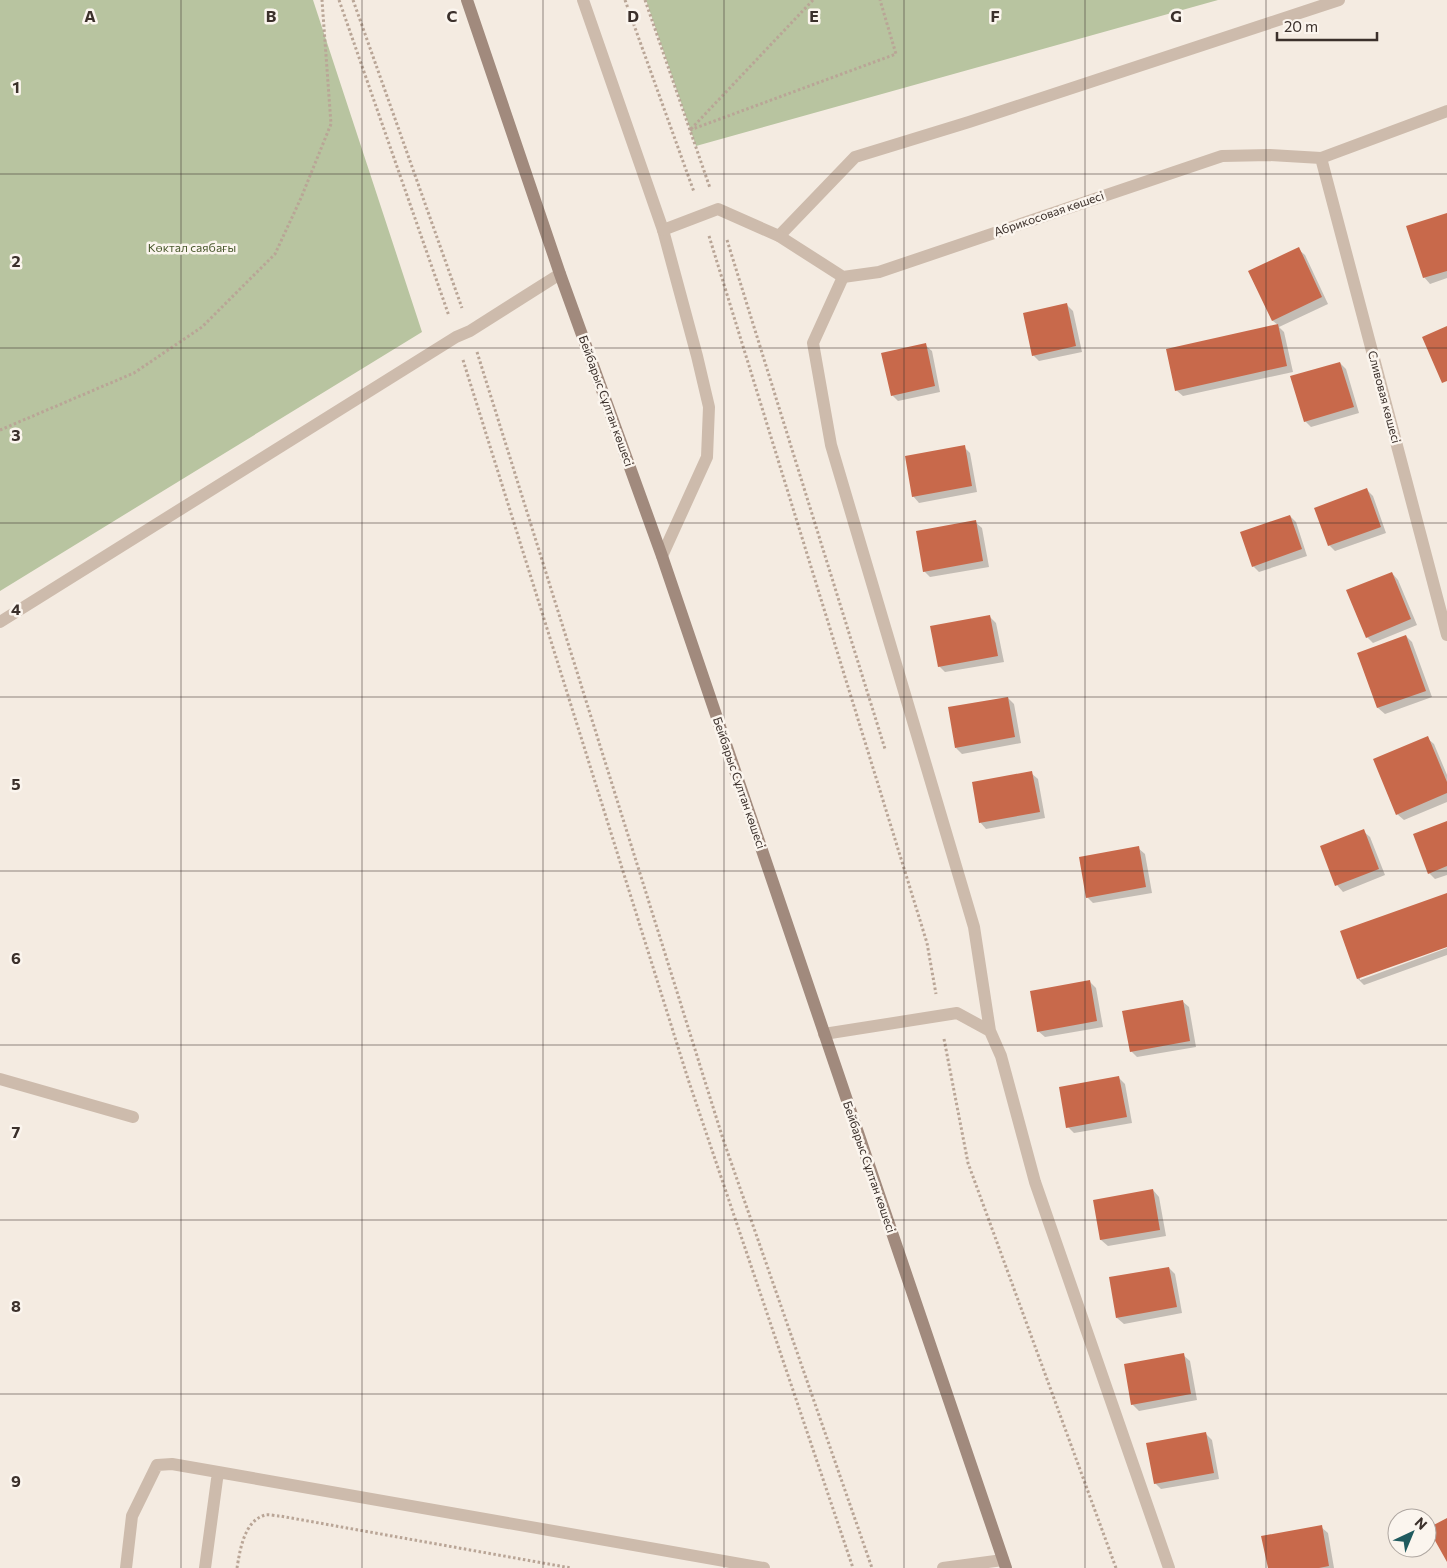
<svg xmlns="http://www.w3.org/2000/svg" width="1447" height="1568" font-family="Commissioner,sans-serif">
	<rect width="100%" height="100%" fill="#f4ebe1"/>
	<path fill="#b8c4a0" d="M0 0H313L422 332 0 591Z
		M646 0H1218L696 146Z"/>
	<path fill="#0003" d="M1447 215V278L1430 284 1424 277Z
		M1298 249 1305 255 1328 304 1279 327 1284 332 1293 372 1183 396 1176 390 1278 325 1273 321 1250 272Z
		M1066 304 1073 311 1082 352 1039 361 1033 355Z
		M925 345 932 351 940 392 898 401 892 395Z
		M1340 363 1346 369 1359 413 1311 427 1305 421Z
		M964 447 970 453 977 492 919 503 913 496Z
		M1367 490 1373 496 1386 533 1335 551 1329 545Z
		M1290 516 1296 522 1307 556 1259 572 1253 566Z
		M975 522 982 528 989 567 930 577 924 571Z
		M1392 573 1398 580 1417 625 1373 643 1367 637Z
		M990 617 996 623 1004 662 945 672 939 666Z
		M1406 636 1412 642 1432 697 1385 714 1378 708 1359 653Z
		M1008 698 1014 704 1021 743 962 754 956 748Z
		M1427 738 1434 744 1447 775V802L1404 820 1397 814Z
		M1031 773 1038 779 1045 818 986 829 980 822Z
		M1447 822V875L1435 879 1429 873Z
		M1363 831 1370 837 1385 875 1343 892 1337 885Z
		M1138 848 1145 854 1152 893 1093 903 1087 897Z
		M1447 895V946L1360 977V980L1447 948V955L1364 985 1358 979 1342 932Z
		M1090 982 1096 988 1103 1027 1045 1037 1038 1031Z
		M1182 1001 1189 1007 1196 1047 1137 1057 1131 1051Z
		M1119 1078 1125 1084 1132 1123 1074 1133 1068 1127Z
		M1153 1190 1159 1197 1166 1236 1108 1246 1101 1240 1095 1201Z
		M1169 1268 1175 1274 1182 1313 1124 1324 1117 1318Z
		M1183 1355 1190 1361 1197 1400 1139 1411 1132 1404Z
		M1206 1434 1212 1440 1219 1479 1161 1489 1155 1483Z
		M1321 1527 1328 1533 1334 1568H1269Z"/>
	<path fill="#c8694b" d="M1447 213V271L1423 278 1406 226Z
		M1299 247 1322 297 1272 321 1248 271Z
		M1067 303 1076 346 1032 356 1023 313Z
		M1278 324 1287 366 1175 391 1166 349Z
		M1447 326V381L1442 383 1422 337Z
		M926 343 935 386 891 396 881 353Z
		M1340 362 1354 407 1304 422 1290 376Z
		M965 445 972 486 912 497 905 456Z
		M1367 488 1381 527 1328 546 1314 508Z
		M1290 515 1302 549 1252 567 1240 532Z
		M976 520 983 561 923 572 916 531Z
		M1392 572 1411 619 1366 638 1346 590Z
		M990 615 998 656 938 667 930 626Z
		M1406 635 1426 691 1377 708 1357 653Z
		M1008 697 1015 737 955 748 948 707Z
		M1428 736 1447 782V793L1396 815 1373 759Z
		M1032 771 1040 812 979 823 972 782Z
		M1447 821V866L1428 874 1413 834Z
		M1364 829 1379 869 1335 886 1320 846Z
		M1139 846 1146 887 1086 898 1079 857Z
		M1447 893V947L1357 979 1340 931Z
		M1090 980 1097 1021 1037 1032 1030 991Z
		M1183 1000 1190 1041 1130 1052 1122 1011Z
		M1119 1076 1127 1117 1066 1128 1059 1087Z
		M1153 1189 1160 1230 1100 1240 1093 1200Z
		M1169 1267 1177 1307 1116 1318 1109 1277Z
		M1184 1353 1191 1394 1131 1405 1124 1364Z
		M1206 1432 1214 1473 1154 1484 1146 1443Z
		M1447 1518V1562L1428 1528Z
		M1322 1525 1329 1566 1319 1568H1268L1261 1536Z"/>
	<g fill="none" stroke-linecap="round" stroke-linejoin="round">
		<path stroke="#b9a596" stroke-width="3" stroke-dasharray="2.5 2.5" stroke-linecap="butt" d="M339 0 449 316
			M353 0 462 308
			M625 0 694 192
			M645 0 710 188
			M691 129 813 0
			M690 130 896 54 880 0
			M709 236 927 943 936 994
			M727 240 885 749
			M477 352 723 1139 872 1568
			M463 360 688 1079 853 1568
			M0 430 134 373 202 327 275 254 301 198 331 124 322 0
			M944 1039 968 1163 1116 1568
			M237 1568C240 1550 244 1521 265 1515 269 1514 276 1516 280 1516L571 1568"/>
		<path stroke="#cdbbac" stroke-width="12" d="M583 0 663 230 697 356 709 407 707 457 662 556
			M779 236 855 157 969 122 1339 0
			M843 277 813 343 831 445 974 927 990 1031
			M0 622 456 337 470 331 560 274
			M824 1034 957 1013 990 1031 1001 1056 1035 1182 1169 1568
			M0 1079 133 1117
			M126 1568 132 1516 157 1465 172 1464 218 1472
			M205 1568 218 1472 764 1568
			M943 1568 1003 1560"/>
		<path stroke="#cdbbac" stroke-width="12" d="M1321 158 1447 635
			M663 230 718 209 779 236 843 277 879 272 1222 156 1270 155 1321 158 1447 111"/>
		<path stroke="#a18a7d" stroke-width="12" d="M467 0 560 274 662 556 1006 1568"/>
	</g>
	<path fill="none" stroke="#3b302b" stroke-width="1" stroke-opacity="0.55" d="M181 0V1568M362 0V1568M543 0V1568M724 0V1568M904 0V1568M1085 0V1568M1266 0V1568M0 174H1447M0 348H1447M0 523H1447M0 697H1447M0 871H1447M0 1045H1447M0 1220H1447M0 1394H1447"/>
	<g text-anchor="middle" stroke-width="5" stroke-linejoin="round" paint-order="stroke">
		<g font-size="12" fill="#3b302b" stroke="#fbf5ee">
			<text transform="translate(1049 214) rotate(-19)" y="4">Абрикосовая көшесі</text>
			<text transform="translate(1384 397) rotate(75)" y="4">Сливовая көшесі</text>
			<text transform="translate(606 401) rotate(70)" y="4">Бейбарыс Сұлтан көшесі</text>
			<text transform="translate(739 783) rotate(71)" y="4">Бейбарыс Сұлтан көшесі</text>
			<text transform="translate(869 1167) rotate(71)" y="4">Бейбарыс Сұлтан көшесі</text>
		</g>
		<g font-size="12" fill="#4a5a2e" stroke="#fbf5ee">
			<text x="192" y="252">Көктал саябағы</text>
		</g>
	</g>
	<g font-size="16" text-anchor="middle" font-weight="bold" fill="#3b302b" stroke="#fbf5ee" stroke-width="5" stroke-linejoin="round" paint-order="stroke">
		<text x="90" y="22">A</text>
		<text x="271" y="22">B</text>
		<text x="452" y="22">C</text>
		<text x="633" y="22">D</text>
		<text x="814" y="22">E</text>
		<text x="995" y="22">F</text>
		<text x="1176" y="22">G</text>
		<text x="16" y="93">1</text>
		<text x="16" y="267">2</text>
		<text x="16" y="441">3</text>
		<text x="16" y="615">4</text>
		<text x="16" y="790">5</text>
		<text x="16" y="964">6</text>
		<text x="16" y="1138">7</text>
		<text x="16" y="1312">8</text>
		<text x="16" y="1487">9</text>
	</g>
	<g transform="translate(1412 1533) rotate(44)"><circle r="24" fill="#fbf5ee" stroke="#aea6a0"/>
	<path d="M0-4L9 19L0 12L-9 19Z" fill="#1f5a5e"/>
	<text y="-8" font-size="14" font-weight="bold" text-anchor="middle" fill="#3b302b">N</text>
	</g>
	<path d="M1277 32v8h100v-8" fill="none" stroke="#3b302b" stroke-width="2.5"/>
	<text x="1284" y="32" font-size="15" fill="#3b302b" stroke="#fbf5ee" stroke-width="4" paint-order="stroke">20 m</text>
</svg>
